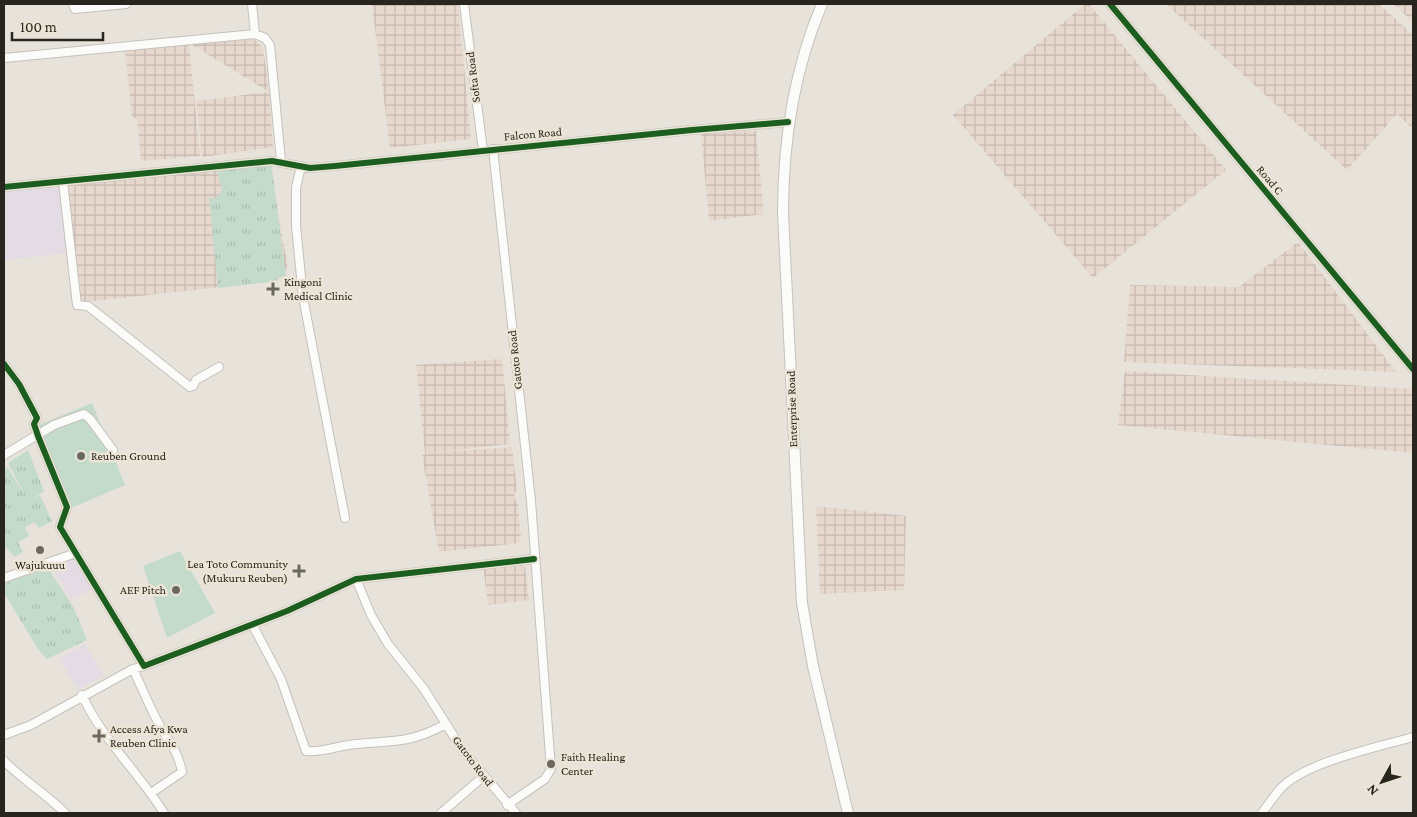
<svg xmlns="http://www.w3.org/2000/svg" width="1417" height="817" font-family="'Crimson Pro',serif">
	<defs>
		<pattern id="industrial-grid" width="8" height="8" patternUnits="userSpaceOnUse" patternTransform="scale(1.25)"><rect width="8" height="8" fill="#e7d8ce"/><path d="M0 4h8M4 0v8" fill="none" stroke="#c6b9b0"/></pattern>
		<pattern id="grass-tufts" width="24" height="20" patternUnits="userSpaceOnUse" patternTransform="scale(1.25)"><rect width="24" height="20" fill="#c4dbcc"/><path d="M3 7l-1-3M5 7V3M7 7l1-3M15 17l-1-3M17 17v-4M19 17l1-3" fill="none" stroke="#a8bcaf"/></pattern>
	</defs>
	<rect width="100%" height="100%" fill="#e7e3db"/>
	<path fill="url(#industrial-grid)" d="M372 4H458L471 139 390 148Z
		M1085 4H1089L1226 170 1093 278 953 115Z
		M1166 4H1379L1413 35V125L1411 127 1397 114 1347 170Z
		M1393 4H1413V22Z
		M252 37 263 48 269 92 273 147 202 157 196 101 269 92 189 43 200 156 141 161 137 118H132L125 49Z
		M756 131 764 214 709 221 701 134Z
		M269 164 288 268 277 281 76 303 63 185Z
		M1298 242 1396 372 1124 362 1130 285 1239 287Z
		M502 359 510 444 437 452 512 447 517 490 514 494 515 500 518 504 521 539 518 543 439 552 422 455 429 453H425L416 365Z
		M1125 371 1413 389V453L1118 425Z
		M816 506 906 516 904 590 820 594Z
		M518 561 525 567 529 600 488 605 483 565Z"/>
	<path fill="#e4dce4" d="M62 185 69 253 4 260V190Z
		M75 556 95 588 71 599 50 565Z
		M85 644 104 676 78 690 59 658Z"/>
	<path fill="url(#grass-tufts)" d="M271 161 286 276 278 278 277 281 218 288 209 198H215L222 191 217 170Z
		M28 450 44 491 30 501 40 495 52 521 39 528 34 522 25 527 29 536 18 542 23 552 14 557 7 548 4 550V469L8 468 26 497 8 463Z
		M47 567 73 606 87 640 47 659 38 649 4 593V584Z"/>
	<path fill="#c4dbcc" d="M92 403 125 485 71 508 36 426Z
		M180 551 215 613 167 638 143 566Z"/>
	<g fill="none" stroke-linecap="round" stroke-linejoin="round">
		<g stroke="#c5c1bb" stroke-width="10">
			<path id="minor" d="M73 4 75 9 126 4
				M252 4 255 34
				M464 4 483 150
				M1110 4 1413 369
				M4 58 255 34 265 38 270 45 281 161
				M493 149 531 501 551 769 545 779 507 805
				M301 166 296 188V226L303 297 345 518
				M63 182 77 305 88 306 190 387 193 386 196 380 219 367
				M4 187 272 161 310 168 335 166 692 130 788 122
				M4 364 19 384 37 418 34 424 38 436 67 507 60 527 144 666 287 611 356 579 534 559
				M4 455 54 425 84 414 90 419 113 450
				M4 578 76 553
				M356 579 371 615 388 644 424 689 463 751 516 813
				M252 624 281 679 306 751C319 753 335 747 348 745 389 740 408 745 446 724
				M133 669C142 688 150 708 160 726 169 741 179 754 182 772L151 793
				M82 695C102 739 139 773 164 813
				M4 735 31 725 133 669 144 666
				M4 761C23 780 46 794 65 813
				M441 813 484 776
				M1262 813C1268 805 1274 796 1281 788 1306 762 1378 747 1413 737"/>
		</g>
		<g stroke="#c5c1bb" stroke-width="12">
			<path id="major" d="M822 4C794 70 783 142 783 213L802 603 813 666 848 813"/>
		</g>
		<use href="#minor" stroke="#fbfbfa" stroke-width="8"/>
		<use href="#major" stroke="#fbfbfa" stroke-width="10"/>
		<g stroke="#ece5d6" stroke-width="9">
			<path id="cycleway" d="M1110 4 1413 369
				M4 187 272 161 310 168 335 166 692 130 788 122
				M4 364 19 384 37 418 34 424 38 436 67 507 60 527 144 666 287 611 356 579 534 559"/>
		</g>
		<use href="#cycleway" stroke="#1b5e20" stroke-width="6"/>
	</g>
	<g fill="#6b6861" stroke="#ece5d6" stroke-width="2">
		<path d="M270.5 281.5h5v5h5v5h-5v5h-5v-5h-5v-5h5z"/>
		<circle cx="81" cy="456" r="5"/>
		<circle cx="40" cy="550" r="5"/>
		<path d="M296.5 563.5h5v5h5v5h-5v5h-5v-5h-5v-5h5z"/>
		<circle cx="176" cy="590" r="5"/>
		<path d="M96.5 728.5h5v5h5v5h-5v5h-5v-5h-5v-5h5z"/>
		<circle cx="551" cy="764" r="5"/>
	</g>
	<g text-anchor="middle" stroke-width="5" stroke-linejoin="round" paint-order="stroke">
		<g font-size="12" fill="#28251f" stroke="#ece5d6">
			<text transform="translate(473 77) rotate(-97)" y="4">Softa Road</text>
			<text transform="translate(533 134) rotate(-5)" y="4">Falcon Road</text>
			<text transform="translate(1270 180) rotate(50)" y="4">Road C</text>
			<text transform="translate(515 360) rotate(-96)" y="4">Gatoto Road</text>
			<text transform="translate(792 409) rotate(-92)" y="4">Enterprise Road</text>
			<text transform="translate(473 761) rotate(53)" y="4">Gatoto Road</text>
		</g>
		<g font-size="12" fill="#28251f" stroke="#ece5d6" text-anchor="start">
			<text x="284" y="286">Kingoni<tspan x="284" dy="14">Medical Clinic</tspan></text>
			<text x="91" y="460">Reuben Ground</text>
			<text x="288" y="568" text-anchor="end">Lea Toto Community<tspan x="288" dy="14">(Mukuru Reuben)</tspan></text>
			<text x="40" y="569" text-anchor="middle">Wajukuuu</text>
			<text x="166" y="594" text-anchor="end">AEF Pitch</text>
			<text x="110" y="733">Access Afya Kwa<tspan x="110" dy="14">Reuben Clinic</tspan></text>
			<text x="561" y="761">Faith Healing<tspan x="561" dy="14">Center</tspan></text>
		</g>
	</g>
	<rect width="1417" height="817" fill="none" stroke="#28251f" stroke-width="10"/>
	<g transform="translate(1382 782) rotate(230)" stroke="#ece5d6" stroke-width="4" paint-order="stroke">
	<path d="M0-4L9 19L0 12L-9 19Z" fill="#28251f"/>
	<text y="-8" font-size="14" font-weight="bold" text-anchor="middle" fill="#28251f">N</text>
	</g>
	<path d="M12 32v8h91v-8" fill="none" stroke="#28251f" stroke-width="2.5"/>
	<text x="20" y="32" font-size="15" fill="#28251f" stroke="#ece5d6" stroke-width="4" paint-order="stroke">100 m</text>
</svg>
